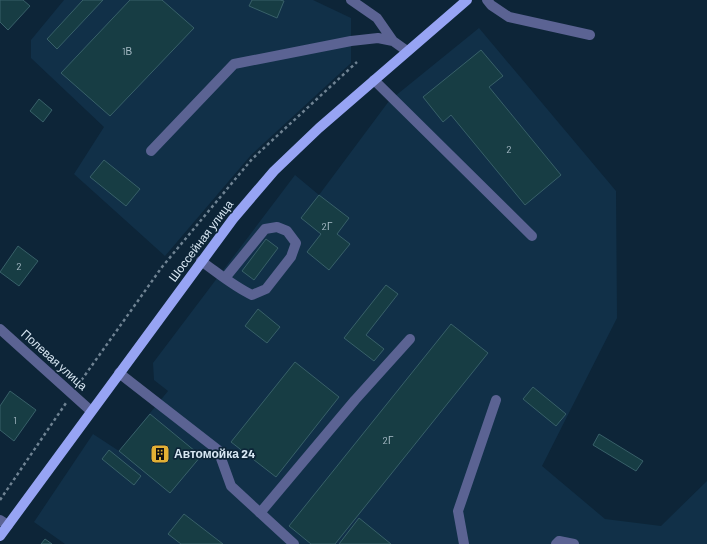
<svg xmlns="http://www.w3.org/2000/svg" width="707" height="544" font-family="Barlow,sans-serif">
	<rect width="100%" height="100%" fill="#0d2538"/>
	<path fill="#113048" d="M64 0H313L351 18V63L251 155 165 256 74 174 104 127 31 58V40Z
		M479 28 616 191 617 318 542 466 605 519 661 526 707 481V544H65L34 522 93 434 119 451 168 391 154 380 153 363 295 175 319 195 389 101Z"/>
	<path fill="#173d44" stroke="#386069" d="M0 0H23L30 6 8 30 0 22Z
		M83 0H103L57 49 47 39Z
		M130 0H162L194 28 110 116 61 73Z
		M252 0H280L284 1 277 18 249 6Z
		M481 50 503 76 489 87 561 175 525 205 451 115 443 122 423 97Z
		M39 99 52 110 43 122 30 111Z
		M104 160 140 189 126 206 90 177Z
		M319 195 349 218 337 234 350 244 329 270 307 252 321 234 301 218Z
		M266 239 278 248 254 280 242 271Z
		M18 246 38 261 19 286 0 272Z
		M386 285 398 294 366 335 384 349 374 361 344 338Z
		M258 309 280 327 267 343 245 326Z
		M451 324 488 353 335 544H311L289 526Z
		M295 362 339 397 276 477 231 442Z
		M533 387 566 414 556 426 523 399Z
		M10 391 36 410 14 441 0 430V406Z
		M150 414 201 456 170 493 119 451Z
		M599 434 643 461 636 471 593 445Z
		M109 450 141 476 134 485 102 459Z
		M184 514 223 544H181L168 534Z
		M359 518 391 544H339Z
		M45 539 52 544H41Z"/>
	<g fill="none" stroke-linecap="round" stroke-linejoin="round">
		<path stroke="#6f8393" stroke-width="2.5" stroke-dasharray="3 3" stroke-linecap="butt" d="M78 385 162 267 252 159 357 62
			M0 500 66 403"/>
		<path stroke="#5b6393" stroke-width="10" d="M351 0 377 18 393 41
			M487 0 491 5 509 17 590 35
			M374 80 532 236
			M151 151 234 64 351 41 378 38 393 41 407 51
			M201 261C218 273 233 286 252 295L266 289 291 257 296 243 287 231 277 227 265 229 225 278
			M0 329 91 411
			M119 373 218 450 231 486 294 544
			M260 513 355 400 410 339
			M0 520 8 525
			M464 544 458 511 496 400
			M556 544 559 541 574 544"/>
		<path stroke="#97a4f4" stroke-width="10" d="M0 536 233 219 274 171 319 128 467 0"/>
	</g>
	<defs>
		<g id="building-square" transform="scale(1)"><rect x="-9" y="-9" width="18" height="18" rx="4" fill="#e2af34" stroke="#0d2538"/><path d="M-4-6H4V6H1V3H-1V6H-4ZM-2.5-4.3h1.7v1.8h-1.7ZM.8-4.3h1.7v1.8H.8ZM-2.5-1h1.7V.8h-1.7ZM.8-1h1.7V.8H.8Z" fill="#111"/></g>
	</defs>
	<g fill-rule="evenodd">
		<use href="#building-square" x="160" y="454"/>
	</g>
	<g text-anchor="middle" stroke-width="3.5" stroke-linejoin="round" paint-order="stroke">
		<g font-size="10" fill="#a8bcc7">
			<text x="127" y="55">1В</text>
			<text x="509" y="153">2</text>
			<text x="327" y="230">2Г</text>
			<text x="19" y="270">2</text>
			<text x="15" y="424">1</text>
			<text x="388" y="444">2Г</text>
		</g>
		<g font-size="12" fill="#d8e7f3" stroke="#0d2538">
			<text transform="translate(201 241) rotate(-53)" y="4">Шоссейная улица</text>
			<text transform="translate(54 360) rotate(42)" y="4">Полевая улица</text>
		</g>
		<g font-size="12" font-weight="bold" fill="#d8e7f3" stroke="#0d2538" text-anchor="start">
			<text x="174" y="458">Автомойка 24</text>
		</g>
	</g>
</svg>
